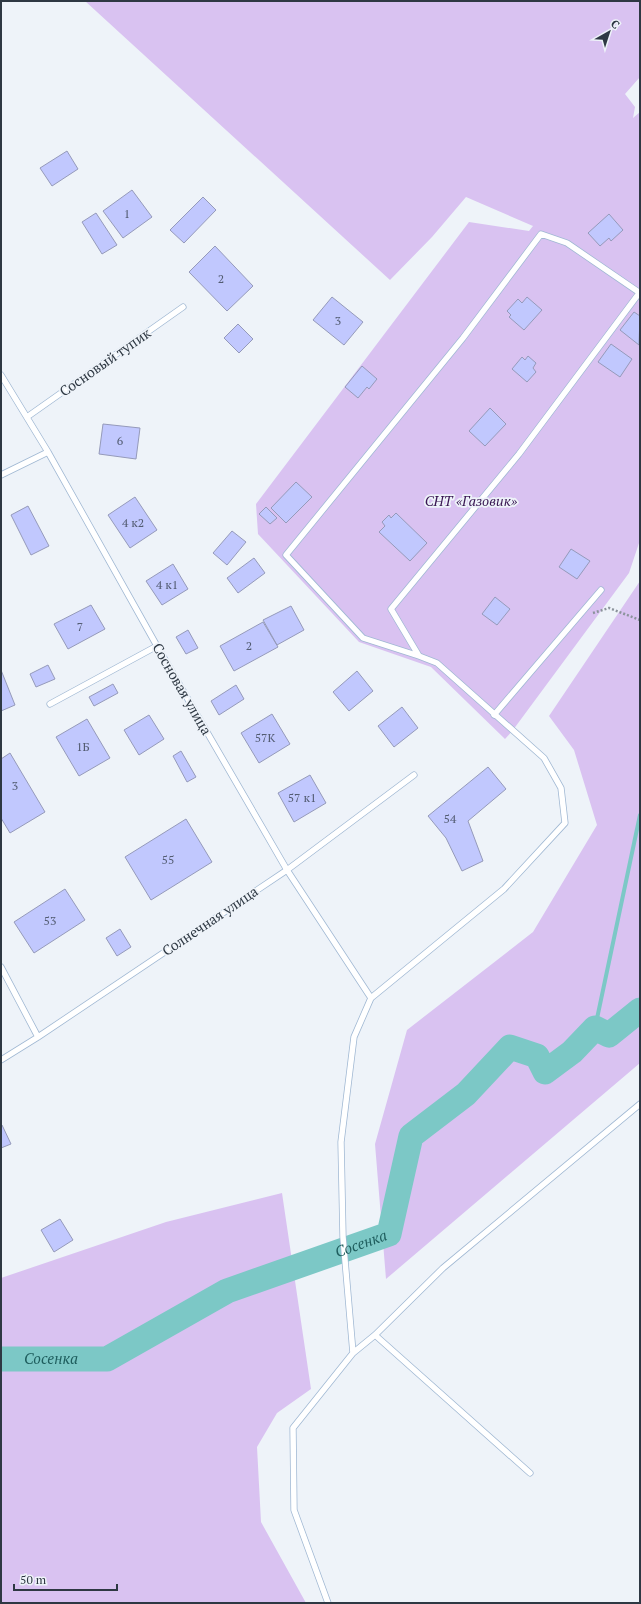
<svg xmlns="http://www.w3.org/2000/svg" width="641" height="1604" font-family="'PT Serif',serif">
	<rect width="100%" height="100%" fill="#eef3f9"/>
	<path fill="#d9c2f1" d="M85 1H640V77L625 94 635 107 633 118 640 112V540L629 573 513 730 505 739 431 667 359 642 258 534 256 504 469 222 529 231 533 226 466 197 432 237 390 280Z
		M640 581V1063L386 1279 375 1144 407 1030 533 932 597 825 574 750 549 716Z
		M282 1193 311 1389 277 1413 257 1447 261 1522 306 1603H1V1278L166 1222Z"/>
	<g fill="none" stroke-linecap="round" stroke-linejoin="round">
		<path stroke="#7cc8c6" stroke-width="4" d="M595 1028 640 815"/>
		<path stroke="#7cc8c6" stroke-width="25" id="s1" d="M1 1359H107L227 1291 389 1234 411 1136 466 1094 510 1047 537 1056 545 1072 572 1052 595 1028 609 1035 640 1010"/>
	</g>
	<path fill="#c1c8fe" stroke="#959aba" d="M67 151 78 169 52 186 40 168Z
		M132 190 152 217 123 238 103 211Z
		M203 197 216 210 184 243 170 230Z
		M96 213 117 245 102 254 82 222Z
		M609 214 623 230 611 241 609 238 600 246 588 233Z
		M215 246 253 286 227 311 189 272Z
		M332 297 363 322 344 345 313 320Z
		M527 297 542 310 524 330 509 317 511 315 507 311 518 299 522 303Z
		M634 312 640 316 639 345 620 330Z
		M238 324 253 339 239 353 224 338Z
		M611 344 632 359 620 377 598 362Z
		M528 356 536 363 533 368 536 372 527 382 512 369 522 357 525 360Z
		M362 366 377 379 369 389 367 387 358 398 345 387Z
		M490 408 506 424 485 446 469 431Z
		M103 424 140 428 136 459 99 454Z
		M296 482 312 497 286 523 271 508Z
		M135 497 157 530 130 548 108 515Z
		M28 506 49 546 31 555 11 515Z
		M266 507 277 518 270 524 259 514Z
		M396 513 427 543 410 561 379 532 385 526 382 522 389 515 391 518Z
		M232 531 246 542 227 565 213 553Z
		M571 549 590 561 577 579 559 567Z
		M254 558 265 573 238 593 227 578Z
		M173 564 188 589 162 605 146 581Z
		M495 597 510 609 497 625 482 614Z
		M91 605 105 629 68 649 54 624Z
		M291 606 304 630 277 645 263 620Z
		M263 622 278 647 234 671 220 646Z
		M188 630 198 648 186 654 176 637Z
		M48 665 55 679 36 687 30 674Z
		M1 670 15 705 1 711Z
		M357 671 373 691 349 711 333 692Z
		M113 684 118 693 94 706 89 697Z
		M236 685 244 699 219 715 211 701Z
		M402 707 418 728 394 747 378 726Z
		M272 714 290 744 259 763 241 733Z
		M149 715 164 739 139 755 124 730Z
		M87 719 110 758 79 776 56 737Z
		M181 751 196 777 187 782 173 756Z
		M10 753 45 812 10 833 1 818V759Z
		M488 767 506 789 468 821 483 861 462 871 446 838 428 816Z
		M310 775 326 803 294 822 278 793Z
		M186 819 212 862 151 900 125 857Z
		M65 889 85 920 34 953 14 922Z
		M120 929 131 947 117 956 106 938Z
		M1 1125H2L11 1144 1 1148Z
		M60 1219 73 1240 54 1252 41 1230Z"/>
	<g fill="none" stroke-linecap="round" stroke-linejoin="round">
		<g stroke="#a0b8d3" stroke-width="7">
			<path id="service" d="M1 375 48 452 157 646 287 870 371 998
				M27 417 183 307
				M1 475 48 452
				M419 656 363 638 286 555 463 338 541 234 567 243 640 293
				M50 704 157 646
				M494 715 601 590
				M1 967 38 1037
				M1 1060 38 1037 287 870 414 775
				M375 1335 530 1473
				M353 1353 375 1335 443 1268 640 1104
				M328 1603 294 1510 293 1428 353 1353 343 1237 341 1142 354 1037 371 998 504 889 565 823 561 788 544 758 437 663 419 656 391 609 519 454 640 292"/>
		</g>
		<path stroke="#8b939b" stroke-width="2.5" stroke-dasharray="2 2" stroke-linecap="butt" d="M593 613 609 608 640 620"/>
		<use href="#service" stroke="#fff" stroke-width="5.5"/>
	</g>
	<g text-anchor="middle" stroke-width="3.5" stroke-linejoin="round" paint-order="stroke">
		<g font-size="12" fill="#535c72">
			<text x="127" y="218">1</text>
			<text x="221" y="283">2</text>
			<text x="338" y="325">3</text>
			<text x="120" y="445">6</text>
			<text x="133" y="527">4 к2</text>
			<text x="167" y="589">4 к1</text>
			<text x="80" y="631">7</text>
			<text x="249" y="650">2</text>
			<text x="265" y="742">57К</text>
			<text x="83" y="751">1Б</text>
			<text x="15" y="790">3</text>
			<text x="302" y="802">57 к1</text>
			<text x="450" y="823">54</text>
			<text x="168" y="864">55</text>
			<text x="50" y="925">53</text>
		</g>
		<g font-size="14" fill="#2e3843" stroke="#eef3f9">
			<text transform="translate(105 362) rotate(-35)" y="5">Сосновый тупик</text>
			<text transform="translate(182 689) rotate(60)" y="5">Сосновая улица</text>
			<text transform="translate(210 921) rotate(-34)" y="5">Солнечная улица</text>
		</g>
		<g font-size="14" font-style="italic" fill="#381652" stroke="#eef3f9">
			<text x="471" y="506">СНТ «Газовик»</text>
		</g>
		<g font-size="15" font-style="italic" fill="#1f5e5e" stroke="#eef3f9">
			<text dy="5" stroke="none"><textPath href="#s1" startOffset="386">Сосенка</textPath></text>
			<text dy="5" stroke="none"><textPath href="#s1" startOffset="50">Сосенка</textPath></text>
		</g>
	</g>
	<rect width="641" height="1604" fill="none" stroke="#2e3843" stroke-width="4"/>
	<g transform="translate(609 32) rotate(39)" stroke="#eef3f9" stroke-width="3" paint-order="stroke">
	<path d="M0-3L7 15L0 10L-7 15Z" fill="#2e3843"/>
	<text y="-6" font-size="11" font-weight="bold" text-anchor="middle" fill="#2e3843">С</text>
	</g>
	<path d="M14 1584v6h103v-6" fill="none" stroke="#2e3843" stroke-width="2"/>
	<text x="20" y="1584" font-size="12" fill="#2e3843" stroke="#eef3f9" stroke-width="3" paint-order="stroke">50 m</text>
</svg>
